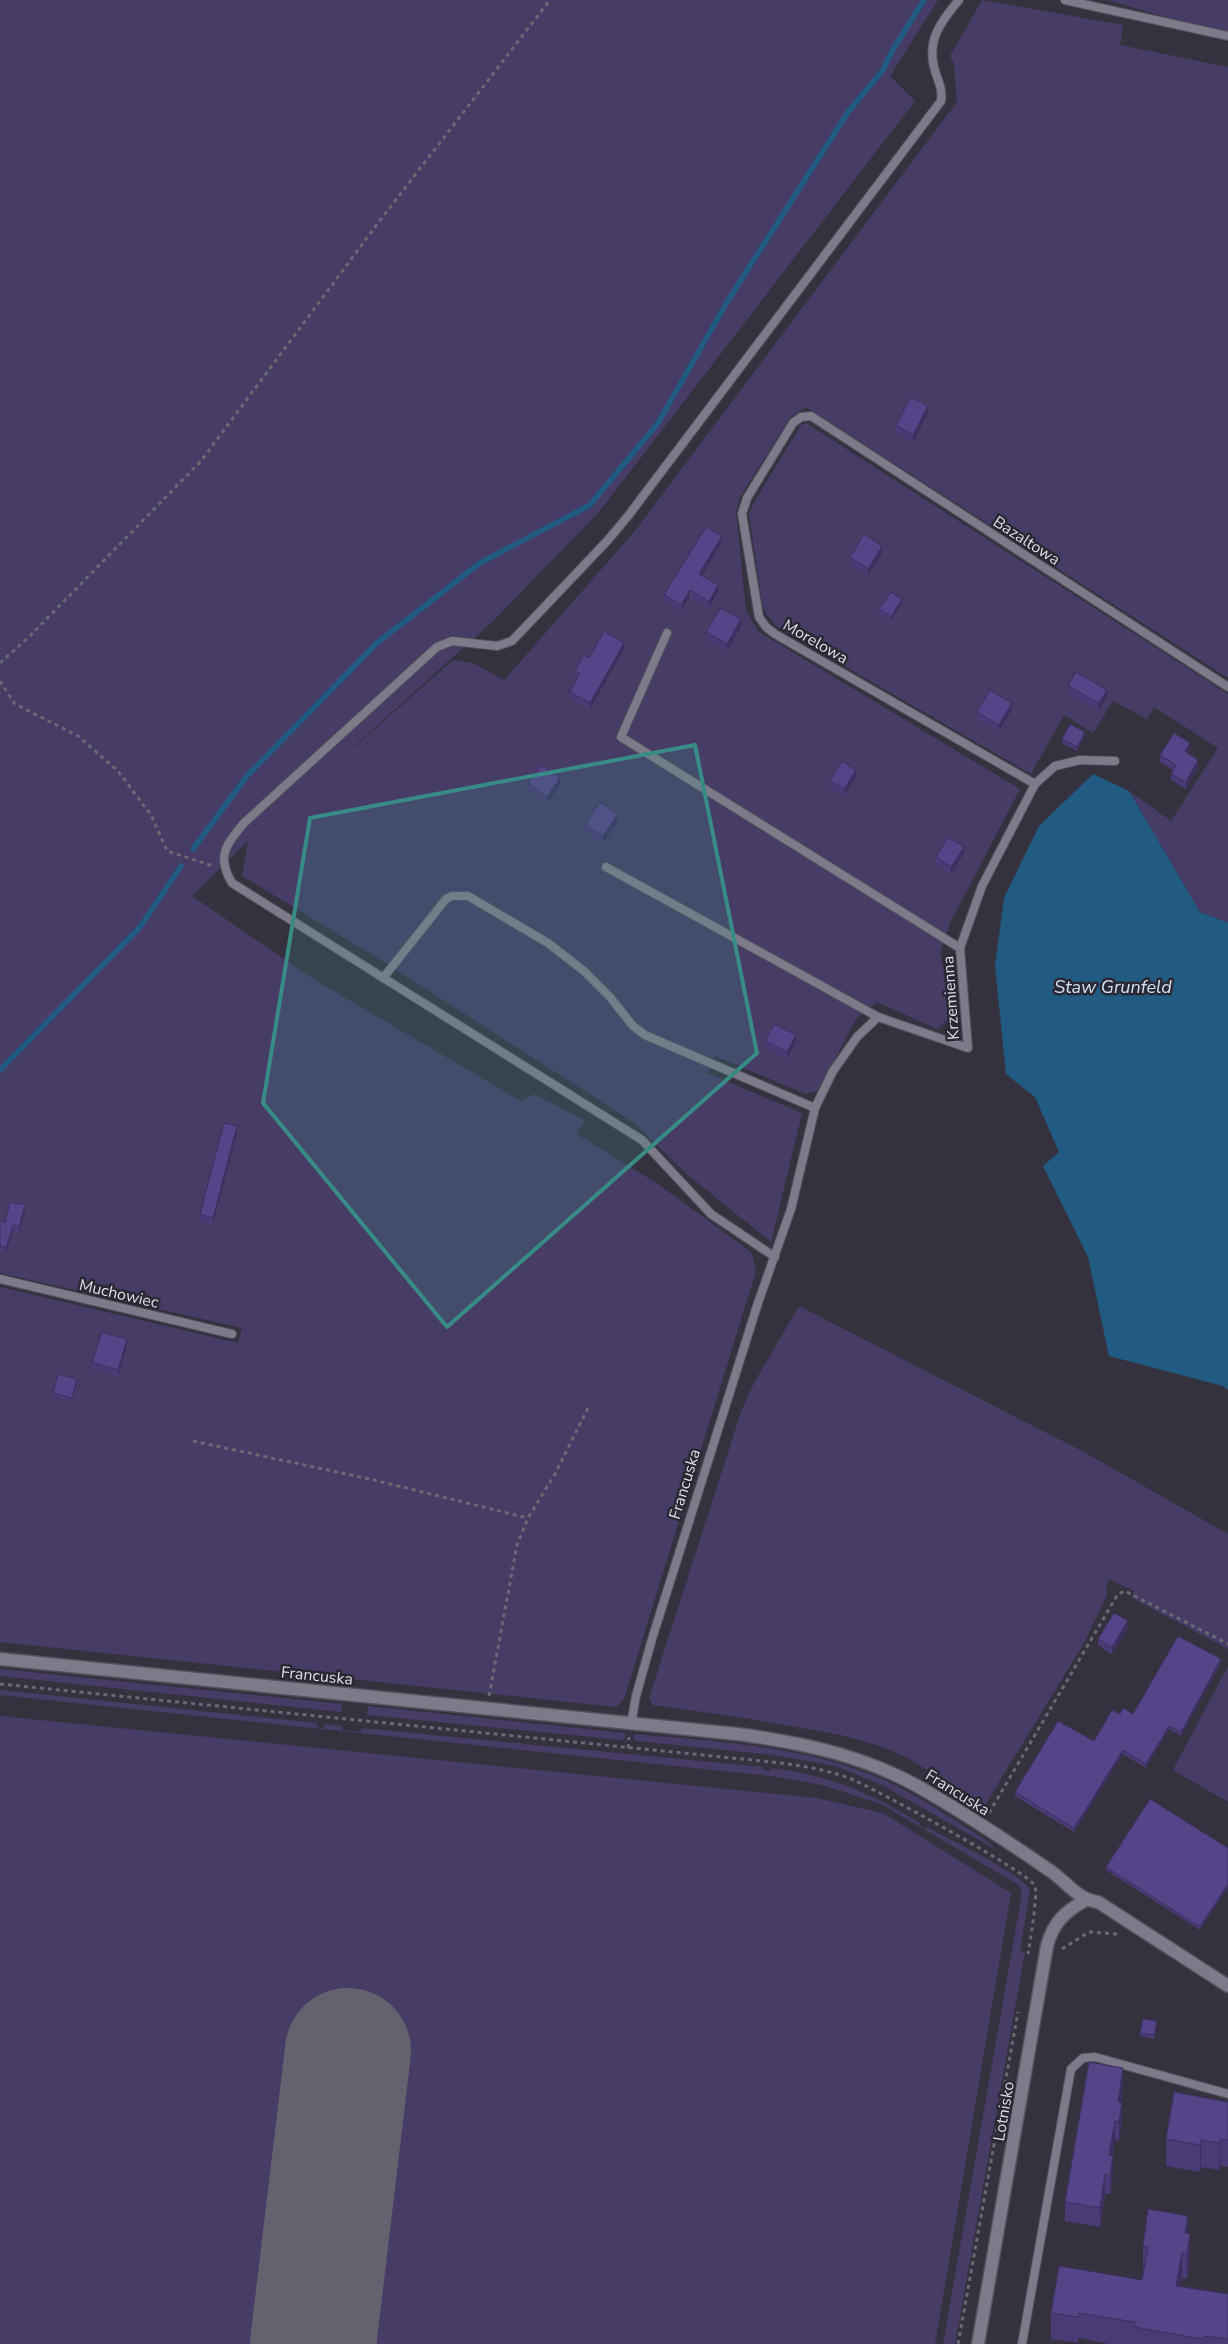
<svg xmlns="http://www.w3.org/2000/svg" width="1228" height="2344" font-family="'Nunito Sans',sans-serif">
	<rect width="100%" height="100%" fill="#353240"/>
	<path fill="#463c66" d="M0 0H938L890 76 915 101 599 512 494 620 310 786 453 660 473 663 504 680 635 531 957 102 954 63 950 56 982 0 1123 25 1120 45 1228 67V678L806 407 790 418 740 497 736 512 746 611 759 632 1020 789 950 923 940 952 952 1011 946 1022 937 1029 877 1002 856 1019 818 1091 806 1094 715 1056 707 1073 802 1113 771 1242 689 1176 633 1122 379 959 242 876 248 841 192 896 315 980 521 1101 534 1094 585 1120 577 1134 658 1184 752 1253 756 1271 624 1699 616 1707 0 1642V1287L238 1343 242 1328 0 1273Z
		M1108 0H1228V36Z
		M806 423 1228 694V923L1200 912 1129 791 1171 821 1218 748 1154 707 1147 719 1113 701 1093 733 1064 715 1031 774 777 627 766 614 762 604 749 514 752 506 801 425Z
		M799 1306 1084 1452 1228 1534V1649L1132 1598 1134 1591 1109 1579 1106 1585 1107 1595 1084 1643 985 1805 906 1757 880 1746 841 1735 745 1718 653 1705 649 1698 741 1412 754 1383Z
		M1228 1666V1802L1173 1770Z
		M0 1669 342 1704 341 1712 0 1676Z
		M0 1690 317 1723V1727L324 1728 325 1724 342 1726V1730L361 1732V1728L762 1767 763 1770 770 1771 771 1768C830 1775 870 1793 920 1823L919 1825 925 1829 927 1827C949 1840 1020 1872 1030 1890L1020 1951 1025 1952 955 2344H943L1022 1893 1019 1885 881 1804 822 1785 770 1776 0 1695Z
		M368 1706 625 1733V1738L622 1740 367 1715Z
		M0 1716 816 1798 883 1813 1011 1893 935 2344H0Z
		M634 1734C713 1741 794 1745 869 1774 900 1785 928 1803 956 1821 965 1828 991 1841 995 1849L882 1785 835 1766 774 1755 637 1741 634 1740Z"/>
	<path fill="#215b82" d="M1093 774 1129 791 1200 912 1228 923V1390L1223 1386 1109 1356 1088 1257 1043 1166 1059 1152 1035 1097 1006 1074 995 966 1004 898 1039 826Z"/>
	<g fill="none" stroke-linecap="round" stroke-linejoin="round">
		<path stroke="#215b82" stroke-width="5.5" d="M193 849 247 776 377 643 480 563 590 505 658 423 727 302 848 112 883 70 892 51 924 0
			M0 1070 140 927 181 866"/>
		<path stroke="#64626e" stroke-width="126" d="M313 2344 348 2051"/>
		<g stroke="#53515c" stroke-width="10">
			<path id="lane" d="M1065 0 1228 36
				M667 633 621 737 960 948
				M1035 784 775 634 766 627 759 617 742 514 747 498 793 423 801 417 811 416 1228 687
				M606 867 878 1017
				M383 978 446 899 452 896H468L548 943 584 971 610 997 633 1026 645 1035 815 1108
				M775 1257 711 1214 642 1140 232 883C216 856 226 845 244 823L437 647 452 641 497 646 512 641 608 540 628 516 941 101C943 87 937 80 934 67 927 39 942 20 959 0
				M0 1279 232 1334
				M631 1724 636 1696 652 1639 758 1303 791 1209 815 1108 833 1071 857 1037 878 1017 968 1048 960 948 982 886 1035 784 1055 766 1080 760 1115 761
				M1022 2344 1071 2069 1083 2058 1095 2057 1228 2094"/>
		</g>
		<g stroke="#53515c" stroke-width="15">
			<path id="street" d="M0 1659 737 1734C806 1743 871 1757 931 1794 972 1818 1013 1845 1052 1872 1067 1883 1079 1900 1098 1902L1228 1986
				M978 2344 1047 1946C1053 1923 1065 1911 1086 1900"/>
		</g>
		<path stroke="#6b6875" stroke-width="3" stroke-dasharray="4 4" stroke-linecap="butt" d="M0 663 30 636 201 461 378 223 550 0
			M0 681 15 704 78 736 118 771 151 815 167 851 213 866
			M193 1441 374 1480 528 1518
			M0 1684 772 1762C798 1765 824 1769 849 1778 872 1787 1030 1873 1035 1886 1038 1894 1030 1943 1028 1954
			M489 1696 517 1545 528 1518 555 1474 588 1408
			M628 1748 629 1737
			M989 1813 1118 1594 1125 1591 1228 1644
			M1062 1949 1089 1932 1118 1934
			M958 2344 1018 2012"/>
		<use href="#lane" stroke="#7d7b8a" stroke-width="8"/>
		<use href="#street" stroke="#7d7b8a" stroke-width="12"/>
	</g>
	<path fill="#4a3a75" d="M928 413 913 442 896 432V425Z
		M722 542 702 576 718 591 709 608 690 596 681 611 664 601V595Z
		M882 553 868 575 850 564V557Z
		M902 603 891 620 879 613V609Z
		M741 626 727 651 706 639V632Z
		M624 649 590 709 570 698V692L578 678 575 677V671L589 658Z
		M1068 686 1107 697 1099 710 1068 693Z
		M1012 709 999 731 977 719V712Z
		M1085 735 1077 751 1062 743V739Z
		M1190 750 1188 753 1198 767 1186 789 1171 780V774L1173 770 1160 762V755Z
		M856 777 844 796 830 788V781Z
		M528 783 560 785 547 803 528 790Z
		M618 821 603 843 585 831V825Z
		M964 853 951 874 936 864V857Z
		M765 1041 796 1042 787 1058 765 1048Z
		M237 1133 213 1224 200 1221V1214Z
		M25 1211 19 1233 13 1231 6 1253 0 1251V1221L5 1223Z
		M127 1346 118 1376 92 1369V1362Z
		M77 1382 72 1401 53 1396V1393Z
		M1128 1628 1112 1654 1098 1645V1639Z
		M1221 1663 1181 1736 1169 1729 1146 1768 1123 1754 1074 1832 1015 1796V1792L1094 1741 1120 1714H1133Z
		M1228 1848V1887L1200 1930 1106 1870V1867Z
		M1157 2024 1154 2039 1140 2036V2033Z
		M1123 2087 1121 2102 1122 2121 1119 2141 1115 2140 1112 2155 1113 2175 1110 2194H1105L1100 2227 1065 2221V2202Z
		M1228 2102V2167L1220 2166 1219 2170 1201 2167 1200 2172 1166 2166V2139Z
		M1188 2233 1190 2260 1187 2279 1182 2278 1181 2286 1228 2294V2344H1110L1078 2338V2343L1051 2339V2313L1142 2280 1143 2272V2246Z"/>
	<path fill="#3c305f" d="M928 406V413L913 442V435Z
		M722 536V542L699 581V574Z
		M882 546V553L868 575V569Z
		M718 585V591L709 608V602Z
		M690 590V596L681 611V605Z
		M902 599V603L891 620V617Z
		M741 619V626L727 651V644Z
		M624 643V649L590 709V703Z
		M1107 690V697L1099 710V703Z
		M1012 703V709L999 731V725Z
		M1085 732V735L1077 751V747Z
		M1190 743V750L1185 758V751Z
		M1198 760V767L1186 789V782Z
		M856 770V777L844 796V789Z
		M560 778V785L547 803V797Z
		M618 814V821L603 843V836Z
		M964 847V853L951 874V867Z
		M796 1035V1042L787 1058V1052Z
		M237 1126V1133L213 1224V1218Z
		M25 1205V1211L19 1233V1227Z
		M13 1225V1231L6 1253V1248Z
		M127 1339V1346L118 1376V1370Z
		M77 1379V1382L72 1401V1398Z
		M1128 1621V1628L1112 1654V1647Z
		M1221 1659V1663L1181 1736V1732Z
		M1169 1726V1729L1146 1768V1764Z
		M1123 1750V1754L1074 1832V1828Z
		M1228 1884V1887L1200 1930V1927Z
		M1123 2068V2087L1118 2121V2102Z
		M1122 2102V2121L1119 2141V2122Z
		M1115 2121V2140L1109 2174V2155Z
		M1220 2139V2166L1219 2170V2143Z
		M1201 2140V2167L1200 2172V2145Z
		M1113 2156V2175L1110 2194V2175Z
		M1105 2174V2194L1100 2227V2208Z
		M1188 2216V2242L1185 2233Z
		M1190 2234V2260L1187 2279V2253Z
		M1182 2253V2278L1176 2312V2286Z"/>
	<path fill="#564488" stroke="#3c305f" d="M911 397 928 406 913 435 896 425Z
		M706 527 722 536 699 574 718 585 709 602 690 590 681 605 664 595Z
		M864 534 882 546 868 569 850 557Z
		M891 592 902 599 891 617 879 609Z
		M720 608 741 619 727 644 706 632Z
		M604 631 624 643 590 703 570 692 580 673 575 671 584 655 589 658Z
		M1076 672 1107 690 1099 703 1068 686Z
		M990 690 1012 703 999 725 977 712Z
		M1070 724 1085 732 1077 747 1062 739Z
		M1174 733 1190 743 1185 751 1198 760 1186 782 1171 774 1176 765 1160 755Z
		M842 761 856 770 844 789 830 781Z
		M541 765 560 778 547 797 528 783Z
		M600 802 618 814 603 836 585 825Z
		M948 837 964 847 951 867 936 857Z
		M774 1024 796 1035 787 1052 765 1041Z
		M224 1123 237 1126 213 1218 200 1214Z
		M10 1202 25 1205 19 1227 13 1225 6 1248 0 1246V1221L5 1223Z
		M102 1332 127 1339 118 1370 92 1362Z
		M58 1374 77 1379 72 1398 53 1393Z
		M1114 1613 1128 1621 1112 1647 1098 1639Z
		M1178 1636 1221 1659 1181 1732 1169 1726 1146 1764 1123 1750 1074 1828 1015 1792 1058 1721 1094 1741 1112 1710 1120 1714 1123 1708 1133 1714Z
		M1150 1799 1228 1848V1884L1200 1927 1106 1867Z
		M1143 2019 1157 2021 1154 2035 1140 2033Z
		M1089 2062 1123 2068 1118 2102H1122L1119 2122 1115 2121 1109 2155 1113 2156 1110 2175 1105 2174 1100 2208 1065 2202Z
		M1174 2092 1228 2102V2140L1220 2139 1219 2143 1201 2140 1200 2145 1166 2139Z
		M1148 2209 1188 2216 1185 2233 1190 2234 1187 2253H1182L1176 2286 1228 2294V2339L1204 2336 1203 2339 1134 2327 1135 2322 1078 2313V2317L1051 2313 1059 2266 1142 2280 1148 2247 1143 2246Z"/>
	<path fill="#398b86" fill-opacity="0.2" stroke="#398b86" stroke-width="4" stroke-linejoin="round" d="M695 745 757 1053 447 1327 263 1103 310 818Z"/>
	<g text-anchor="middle" stroke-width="5" stroke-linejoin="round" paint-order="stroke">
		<g font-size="16" fill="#dfdde6" stroke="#2b2835">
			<text transform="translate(1027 540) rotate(33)" y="6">Bazaltowa</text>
			<text transform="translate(816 641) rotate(30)" y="6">Morelowa</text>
			<text transform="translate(950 998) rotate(-94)" y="6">Krzemienna</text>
			<text transform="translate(119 1293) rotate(13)" y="6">Muchowiec</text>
			<text transform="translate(684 1484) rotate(-73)" y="6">Francuska</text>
			<text transform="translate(317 1675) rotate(6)" y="6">Francuska</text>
			<text transform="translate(958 1792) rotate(32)" y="6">Francuska</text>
			<text transform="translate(1003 2111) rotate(-80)" y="6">Lotnisko</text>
		</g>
		<g font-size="18" font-style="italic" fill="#d1e3f2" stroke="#2b2835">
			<text x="1113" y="993">Staw Grunfeld</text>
		</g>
	</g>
</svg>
